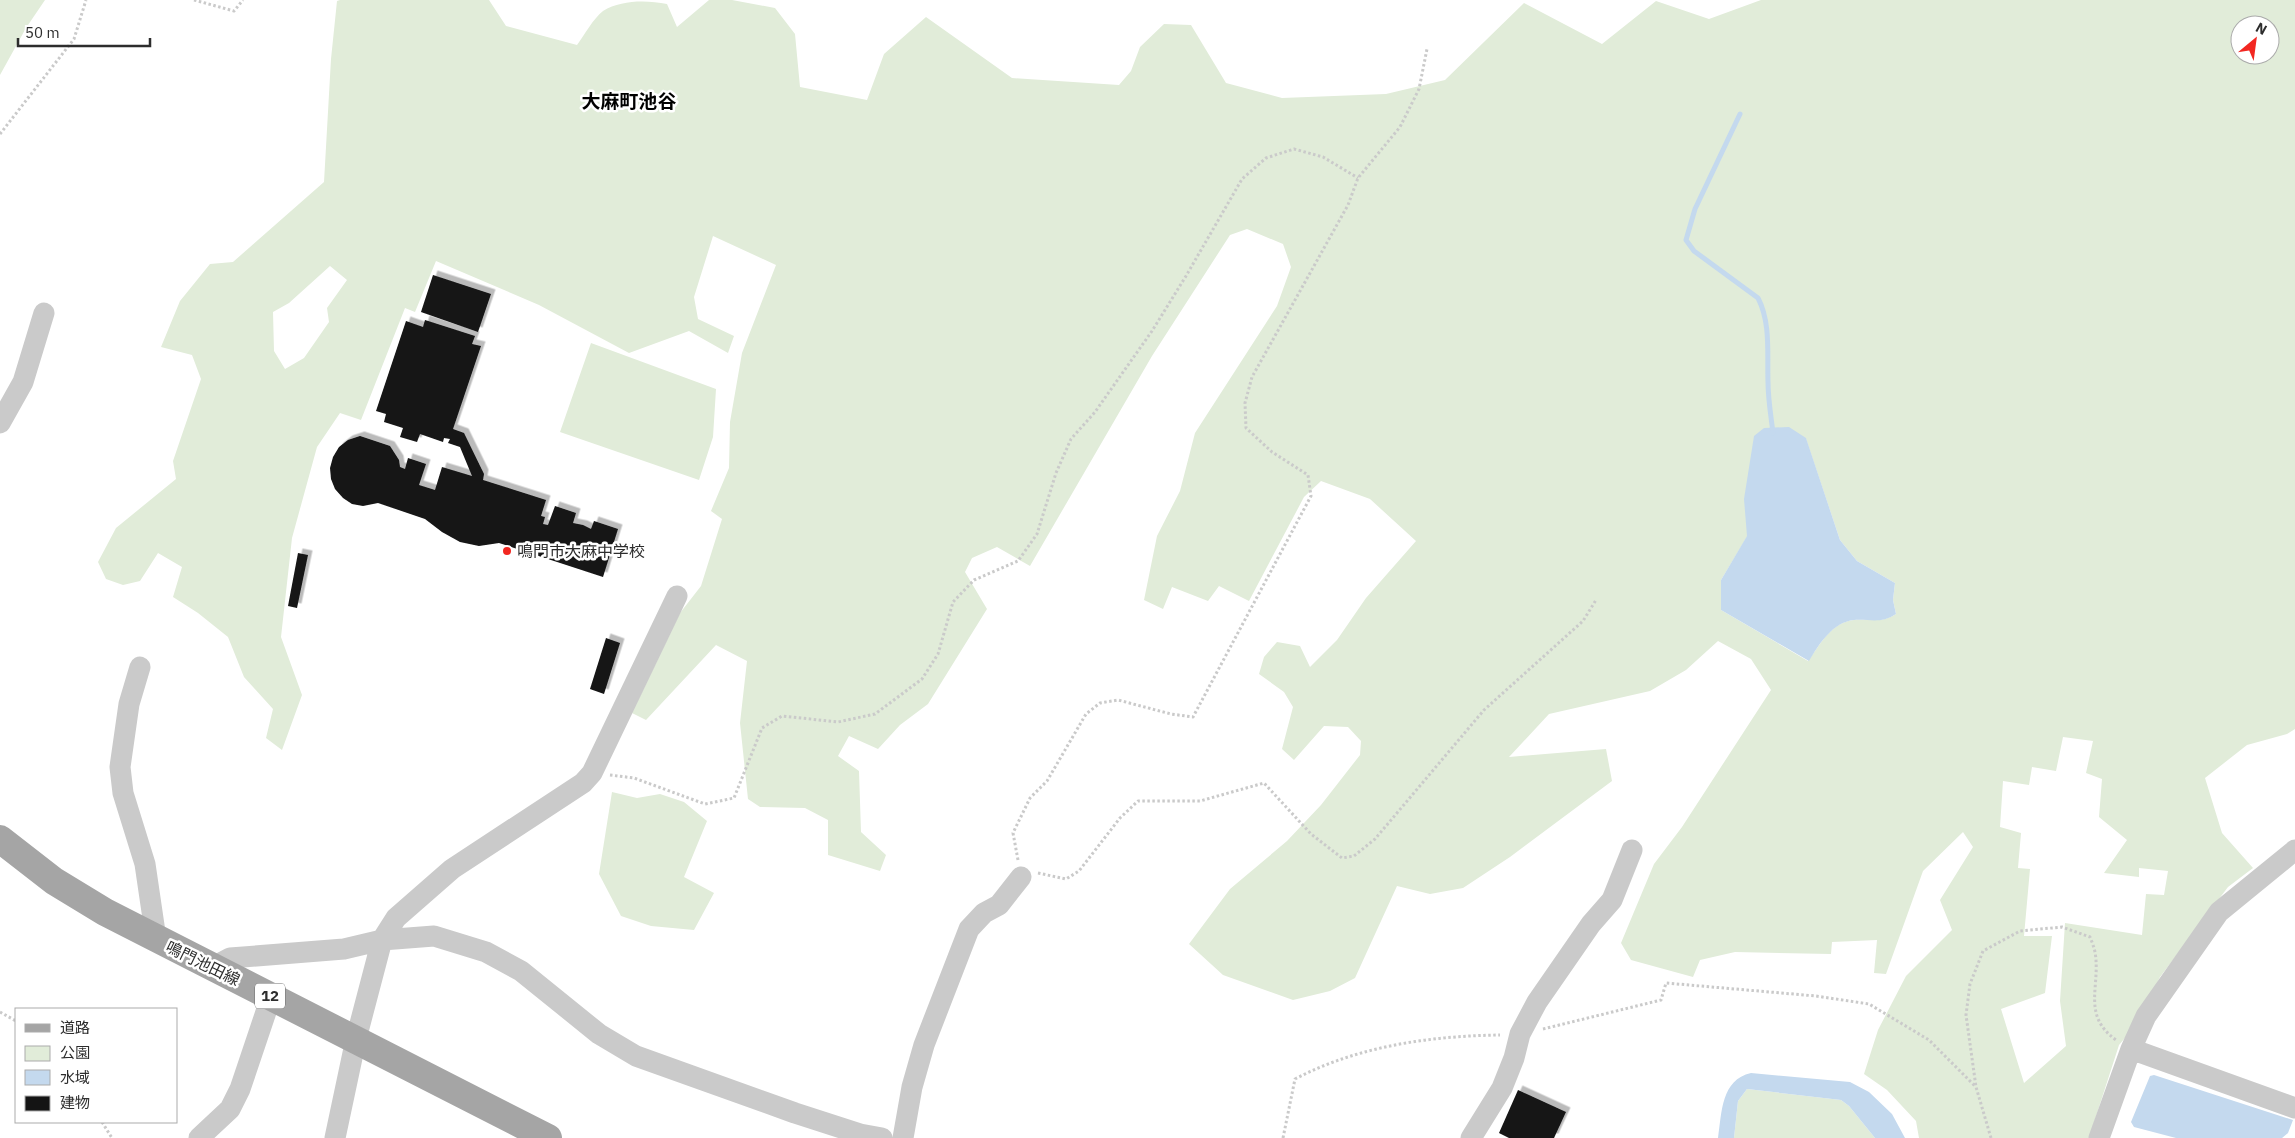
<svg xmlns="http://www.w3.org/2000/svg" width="2295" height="1138" font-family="'IBM Plex Sans','Noto Sans JP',sans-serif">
	<defs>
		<filter id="shadow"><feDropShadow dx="4.5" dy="-4.5" stdDeviation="0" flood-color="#0004"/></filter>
	</defs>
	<rect width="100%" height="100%" fill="#fff"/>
	<path fill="#e1ecd9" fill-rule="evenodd" d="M0 0H45L26 28 0 75Z
		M340 0H489L506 26 577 45C585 34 593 19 603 11 621 0 646 0 667 4L677 27 709 0H732L775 8 795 34 800 87 867 100 884 54 926 17 1012 78 1119 85 1131 71 1140 47 1164 24 1191 25 1226 83 1282 98 1386 94 1445 80 1524 3 1602 44 1656 1 1709 19 1761 0H2295V729L2287 734 2247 745 2205 778 2222 833 2253 868 2228 887 2160 977 2136 1025 2119 1045 2089 1138H1919L1916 1121 1887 1090 1864 1074 1878 1030 1906 976 1952 930 1940 900 1973 847 1963 832 1923 871 1886 974 1874 973 1877 940 1832 942 1831 954 1735 952 1700 960 1693 977 1631 960 1621 943 1654 864 1682 827 1771 690 1751 659 1718 641 1686 670 1650 691 1549 714 1509 757 1606 749 1612 781 1510 857 1463 888 1430 894 1397 886 1355 978 1330 991 1293 1000 1223 975 1189 944 1230 889 1287 841 1321 805 1360 755 1361 741 1348 727 1324 726 1294 760 1282 749 1293 707 1284 692 1259 674 1264 657 1277 642 1300 646 1310 667 1337 640 1366 598 1416 541 1370 499 1321 481 1304 497 1249 601 1219 586 1208 601 1172 587 1163 609 1144 600 1157 536 1180 491 1195 433 1277 306 1291 267 1283 244 1247 229 1230 235 1152 356 1030 566 997 547 972 558 965 572 987 609 928 704 900 725 878 749 849 736 838 756 859 771 861 832 886 855 880 871 828 855V820L805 808 760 807 748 799 740 723 747 661 716 645 646 720 632 713 680 613 701 586 722 519 711 511 729 468 730 422 742 353 776 265 713 236 694 297 698 319 734 336 728 353 689 331 629 353 539 305 436 261 415 312 405 308 361 420 340 413 317 447 292 538 281 637 302 695 282 750 266 738 273 709 244 677 228 637 198 613 173 597 182 567 158 553 140 581 123 585 106 579 98 562 116 528 176 479 173 461 201 379 192 355 161 347 180 301 210 264 233 262 324 182 331 59 337 1ZM2240 25H2270V55H2240ZM330 266 347 280 327 308 329 322 304 358 285 369 274 351 273 312 289 303ZM1806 439 1840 540 1857 561 1895 583 1893 600 1896 614C1880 624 1870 618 1854 620 1831 622 1820 645 1808 661L1721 610V580ZM2063 737 2093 741 2086 773 2102 779 2099 817 2127 840 2104 873 2139 877V868L2168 871 2164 895 2146 894 2142 935 2065 923 2060 1001 2066 1046 2024 1083 2001 1009 2045 993 2052 936H2024L2030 869 2018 868 2021 833 2000 827 2003 781 2029 785 2032 767 2056 771Z
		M591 343 716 389 713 437 699 480 560 432Z
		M612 792 637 798 660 794 684 802 707 821 684 877 714 893 694 930 651 926 621 916 599 874Z
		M1747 1089 1841 1100 1849 1106 1875 1138H1734L1738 1101Z"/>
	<path fill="#c4d9ee" d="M1789 427 1806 438 1840 540 1857 561 1895 583 1893 600 1896 614C1881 624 1871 619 1854 620 1833 622 1819 644 1809 661L1721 610V580L1747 536 1744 499 1754 436 1764 428Z
		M1751 1073 1850 1082 1869 1092 1892 1114 1905 1138H1875L1849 1106 1841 1100 1747 1089 1738 1101 1734 1138H1718C1722 1112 1721 1080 1751 1073Z
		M2154 1075 2293 1120 2288 1133 2282 1138H2176L2134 1127 2131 1122 2150 1076Z"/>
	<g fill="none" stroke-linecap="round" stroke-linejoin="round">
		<path stroke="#c4d9ee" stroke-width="5" d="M1740 114 1695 209 1686 240 1694 251 1758 298C1771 323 1767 354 1768 382 1768 399 1771 416 1773 433"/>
	</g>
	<path fill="#141414" filter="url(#shadow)" d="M433 275 491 294 478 332 421 312Z
		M425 320 475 336 472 344 481 346 453 429 464 433 484 474 483 480 546 500 541 516 545 517 543 524 548 525 555 506 576 513 573 523 583 525 591 529 594 521 618 529 603 577 499 543 479 546 460 542 442 532 425 519 378 503 363 506 352 504 343 498 335 489 331 479 330 468 333 457 339 447 348 440 360 436 390 446 399 460 400 467 405 469 408 458 426 464 419 485 435 490 442 467 472 476 460 447 448 443 450 439 444 438 443 442 420 434 417 442 400 437 403 428 384 422 386 414 376 411 406 321 423 327Z
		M298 553 308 555 297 608 288 606Z
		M606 638 620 643 604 694 590 689Z
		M1518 1090 1566 1112 1554 1138H1509L1499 1133Z"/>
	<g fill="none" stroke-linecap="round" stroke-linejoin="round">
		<path stroke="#cacaca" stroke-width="3" stroke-dasharray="2.5 2.5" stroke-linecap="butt" d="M194 0 234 11 243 0
			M0 134 74 39 86 0
			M610 775 634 778 705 804 734 798 762 728 782 716 838 722 875 714 922 679 938 654 953 602 974 580 1018 561 1037 534 1056 473 1071 439 1095 412 1152 331 1186 276 1242 179 1266 158 1294 149 1323 157 1358 178
			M1018 860 1013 833 1030 798 1047 781 1086 714 1100 703 1118 700 1171 714 1193 717 1311 496 1308 475 1272 452 1246 428 1245 403 1252 377 1348 205 1358 178 1400 127 1419 89 1427 49
			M1038 873 1066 879 1079 871 1120 818 1138 801H1200L1264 783 1311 834 1342 858 1354 856 1375 839 1484 710 1583 621 1596 600
			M0 1012 16 1021
			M1543 1029 1661 1000 1666 983 1816 996 1869 1004 1929 1040 1976 1087
			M102 1122 112 1138
			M1283 1138 1295 1079C1358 1046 1430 1036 1500 1035
			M1991 1138 1976 1087 1966 1015 1970 984 1983 951 2020 931 2062 927 2090 937C2092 942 2094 947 2095 952 2101 986 2081 1015 2116 1040"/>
		<path stroke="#cacaca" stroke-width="21" d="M0 423 23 382 44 313
			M140 667 129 704 120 767 123 793 145 864 156 939
			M213 967 230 958 344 949 382 940 434 936 486 952 521 971 599 1034 636 1056 795 1113 860 1134 882 1138
			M2131 1049 2146 1016 2219 912 2295 850
			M199 1138 230 1109 240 1089 271 997
			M335 1138 356 1039 382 940 396 918 452 869 583 783 592 773 677 596
			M903 1138 912 1087 924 1045 969 929 984 913 999 905 1021 877
			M1471 1138 1502 1088 1514 1058 1520 1034 1537 1002 1591 924 1612 900 1632 850
			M2099 1138 2131 1049 2295 1108"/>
		<path stroke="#a5a5a5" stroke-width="28" d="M0 839 54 881 105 912 548 1138"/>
	</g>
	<circle fill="#f22721" stroke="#fff" stroke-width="2" cx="507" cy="551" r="5"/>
	<g text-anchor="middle" stroke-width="5" stroke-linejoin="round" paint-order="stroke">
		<rect fill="#fff" stroke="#6c6c6c" stroke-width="1" x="255" y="983.5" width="30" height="25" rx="4"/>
		<g font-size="15" font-weight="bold" fill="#2d2d2d">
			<text x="270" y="1001">12</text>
		</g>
		<g font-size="16" fill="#2d2d2d" stroke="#fff" text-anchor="start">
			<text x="517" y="557">鳴門市大麻中学校</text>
		</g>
		<g font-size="16" fill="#2d2d2d" stroke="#fff">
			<text transform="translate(203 963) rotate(26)" y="6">鳴門池田線</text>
		</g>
		<g font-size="19" font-weight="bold" fill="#000" stroke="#fff">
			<text x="629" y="108">大麻町池谷</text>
		</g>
	</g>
	<rect x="15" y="1008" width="162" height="115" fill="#ffffff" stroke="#ababab"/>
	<rect x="25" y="1024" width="25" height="8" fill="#a5a5a5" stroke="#ababab"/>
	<text x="60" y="1033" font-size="15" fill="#2d2d2d">道路</text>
	<rect x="25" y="1046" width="25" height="15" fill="#e1ecd9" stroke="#ababab"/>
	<text x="60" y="1058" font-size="15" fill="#2d2d2d">公園</text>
	<rect x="25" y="1070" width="25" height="15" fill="#c4d9ee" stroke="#ababab"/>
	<text x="60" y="1083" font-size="15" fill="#2d2d2d">水域</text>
	<rect x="25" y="1096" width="25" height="15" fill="#141414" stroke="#ababab"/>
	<text x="60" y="1108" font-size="15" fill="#2d2d2d">建物</text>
	<g transform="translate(2255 40) rotate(29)"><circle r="24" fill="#ffffff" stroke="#ababab"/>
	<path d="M0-4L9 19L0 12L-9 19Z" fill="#f22721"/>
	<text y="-8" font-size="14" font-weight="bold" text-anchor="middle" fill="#2d2d2d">N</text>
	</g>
	<path d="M18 38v8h132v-8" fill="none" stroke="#2d2d2d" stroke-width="2.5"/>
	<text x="25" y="38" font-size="15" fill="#2d2d2d" stroke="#ffffff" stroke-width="4" paint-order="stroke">50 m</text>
</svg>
